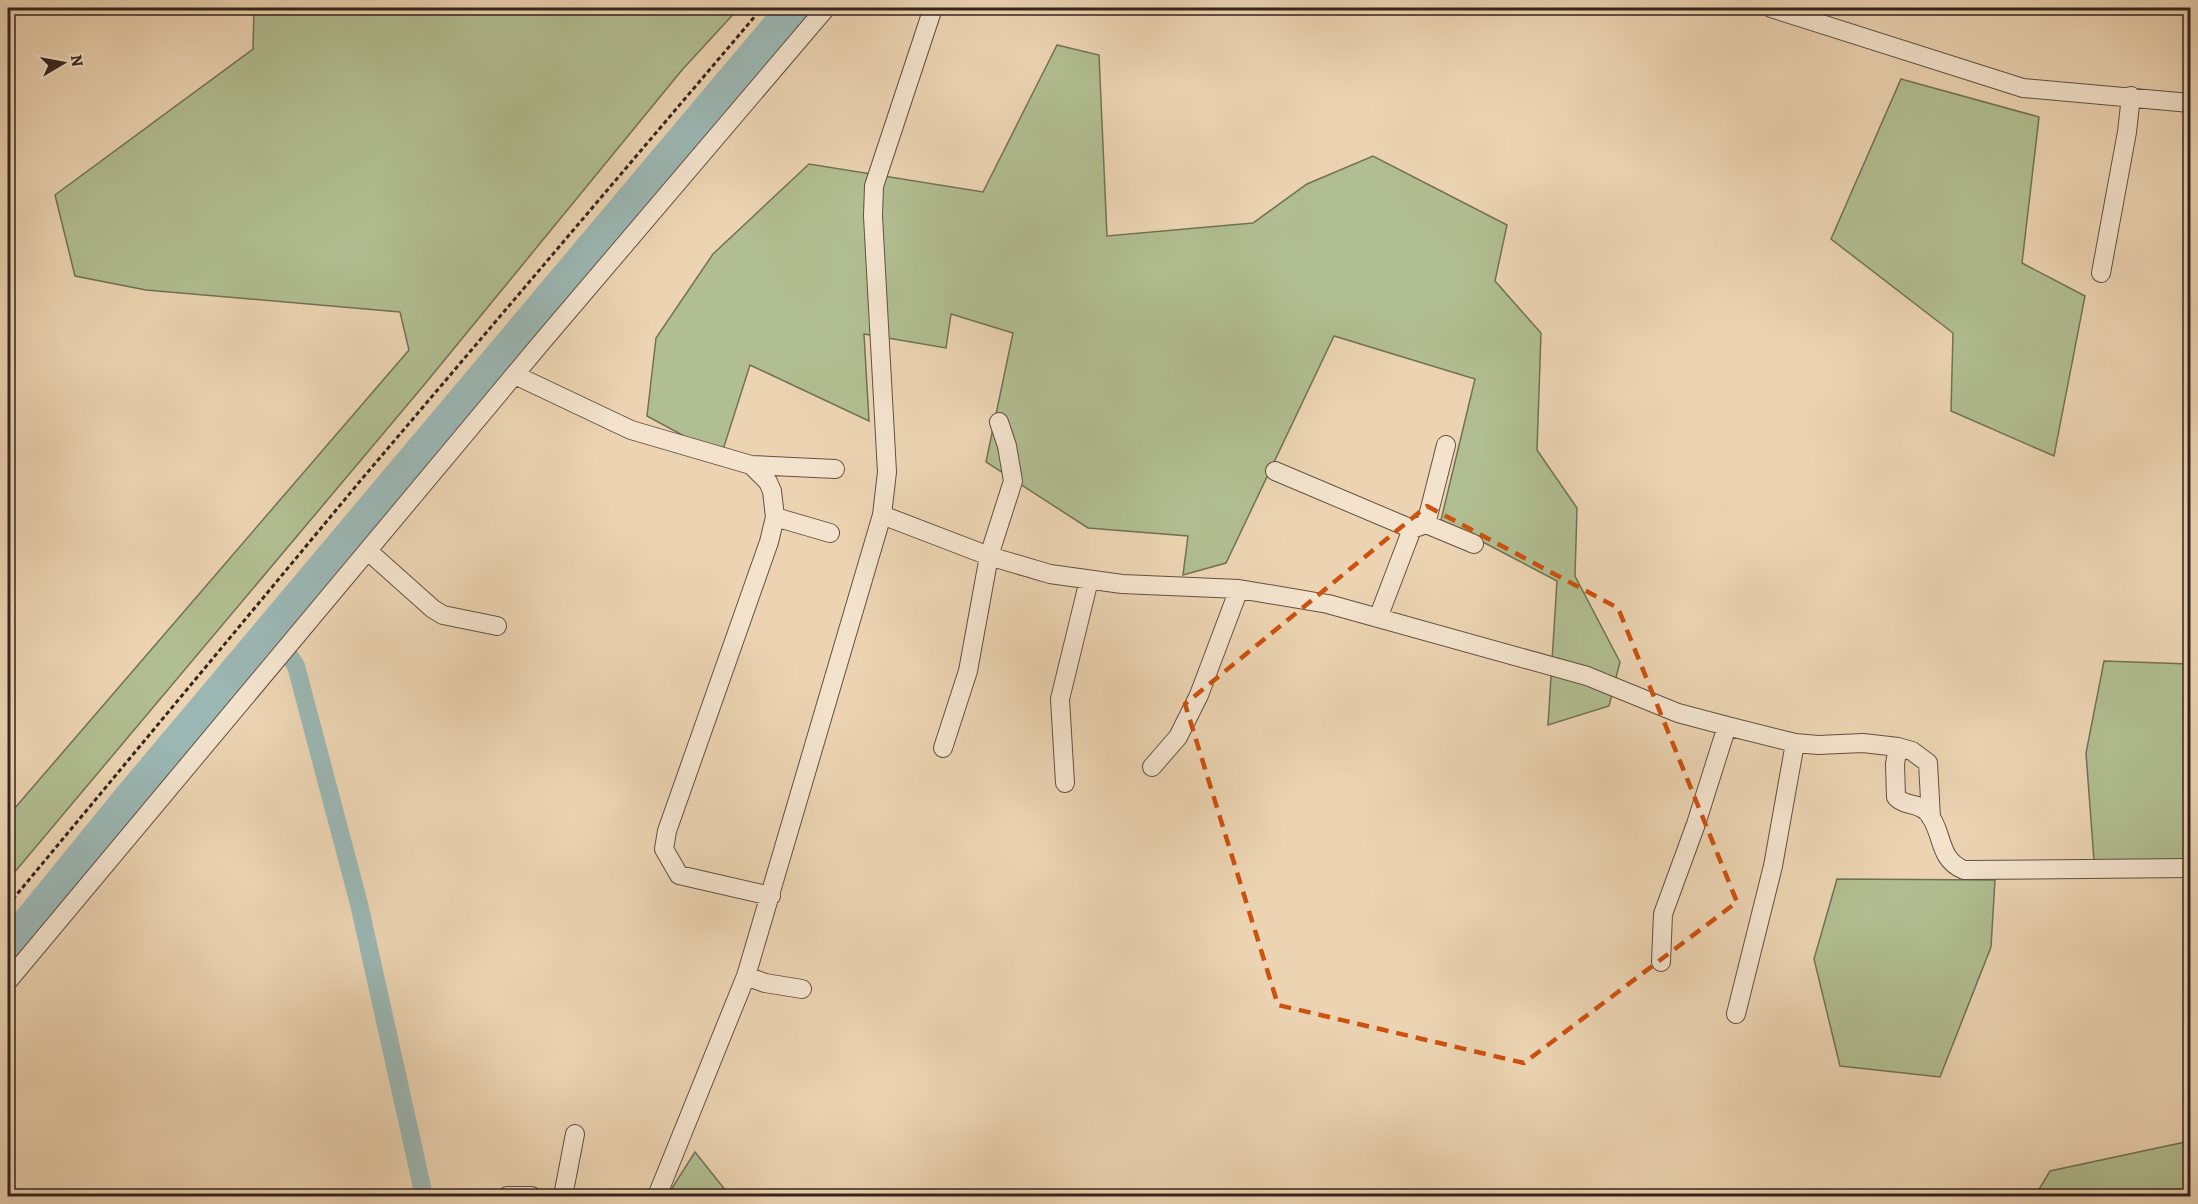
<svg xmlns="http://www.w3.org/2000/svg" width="2198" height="1204" font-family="Alegreya,serif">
	<rect width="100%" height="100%" fill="#ecd4b2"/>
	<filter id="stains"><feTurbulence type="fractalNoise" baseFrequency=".00333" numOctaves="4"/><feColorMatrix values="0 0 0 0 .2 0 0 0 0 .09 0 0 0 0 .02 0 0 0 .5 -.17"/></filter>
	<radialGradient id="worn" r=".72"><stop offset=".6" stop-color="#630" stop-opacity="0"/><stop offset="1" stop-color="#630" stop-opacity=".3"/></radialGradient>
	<path fill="#b1be91" stroke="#727157" stroke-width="1.5" d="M254 8H739L682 70 424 385 8 880V816L409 350 400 312 146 290 75 276 55 195 253 49Z
		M1057 45 1099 55 1107 236 1253 223 1307 184 1373 156 1507 225 1495 281 1541 333 1537 450 1577 508 1575 576 1620 662 1609 706 1548 725 1557 581 1441 520 1475 379 1334 336 1226 563 1183 575 1188 536 1088 528 986 462 1013 333 951 314 946 348 864 334 869 421 750 365 721 456 647 416 656 338 713 254 809 164 983 192Z
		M1901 79 2039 117 2022 263 2085 296 2054 456 1951 411 1953 333 1831 239Z
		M2104 661 2190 664V874H2095L2086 753Z
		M1837 879 1995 880 1991 947 1940 1077 1840 1066 1814 959Z
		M2190 1141V1196H2035L2050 1171Z
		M695 1152 730 1196H667Z"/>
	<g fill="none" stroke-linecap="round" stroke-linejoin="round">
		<path stroke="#9bb7b4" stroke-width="18" d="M271 628 296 666 359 904 424 1196"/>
		<path stroke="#9bb7b4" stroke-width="32" d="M8 947 130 797 793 8"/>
		<g stroke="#625042" stroke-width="20">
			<path id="minor" d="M1771 8 2023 88 2190 103
				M2101 273 2127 132 2131 96
				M515 375 631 430 751 465 768 482 772 491 775 517 769 542 667 831 664 849 679 875 771 896
				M751 465 835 469
				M1275 471 1412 529
				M882 515 989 556 1050 574 1122 584 1239 589 1328 604 1587 676 1678 713 1727 726 1795 743 1818 745 1863 743 1898 747 1895 764 1896 797C1905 807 1919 802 1928 813 1944 832 1937 859 1964 870L2190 868
				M775 517 830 533
				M1426 524 1446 445
				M368 551 433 609 443 615 497 626
				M1378 618 1412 529 1426 524 1474 544
				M1898 747 1912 751 1928 763 1931 818
				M943 748 968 671 989 556 1013 481 1007 446 999 422
				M1152 767 1178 737 1199 695 1239 589
				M1065 783 1060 699 1089 580
				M1661 962 1663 914 1696 824 1727 726
				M746 976 765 983 802 989
				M8 981 541 343 826 8
				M1736 1014 1773 866 1795 743
				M507 1196H532
				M563 1196 575 1134
				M657 1196 746 976 882 515 887 472 873 216 874 186 933 8"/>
		</g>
		<path stroke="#34241d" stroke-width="3" stroke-dasharray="4.5 3" stroke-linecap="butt" d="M8 905 361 480 762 8"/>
		<use href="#minor" stroke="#f3e3cd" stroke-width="18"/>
	</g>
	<path fill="none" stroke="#cd510f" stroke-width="4.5" stroke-dasharray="12 8" stroke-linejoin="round" d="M1427 506 1618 608 1737 902 1524 1063 1278 1005 1185 704Z"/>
	<rect width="2198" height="1204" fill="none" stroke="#ecd4b2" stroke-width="30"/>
	<rect x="9" y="9" width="2180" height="1186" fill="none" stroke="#34241d" stroke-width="3"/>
	<rect x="15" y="15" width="2168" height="1174" fill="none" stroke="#34241d" stroke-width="1.5"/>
	<g transform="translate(63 63) rotate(80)" stroke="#f3e3cd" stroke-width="4.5" paint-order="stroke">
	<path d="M0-4.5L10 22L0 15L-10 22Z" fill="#34241d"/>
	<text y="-9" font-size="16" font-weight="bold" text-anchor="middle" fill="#34241d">N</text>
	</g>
	<rect width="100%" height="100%" filter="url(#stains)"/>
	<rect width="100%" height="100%" fill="url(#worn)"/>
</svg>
